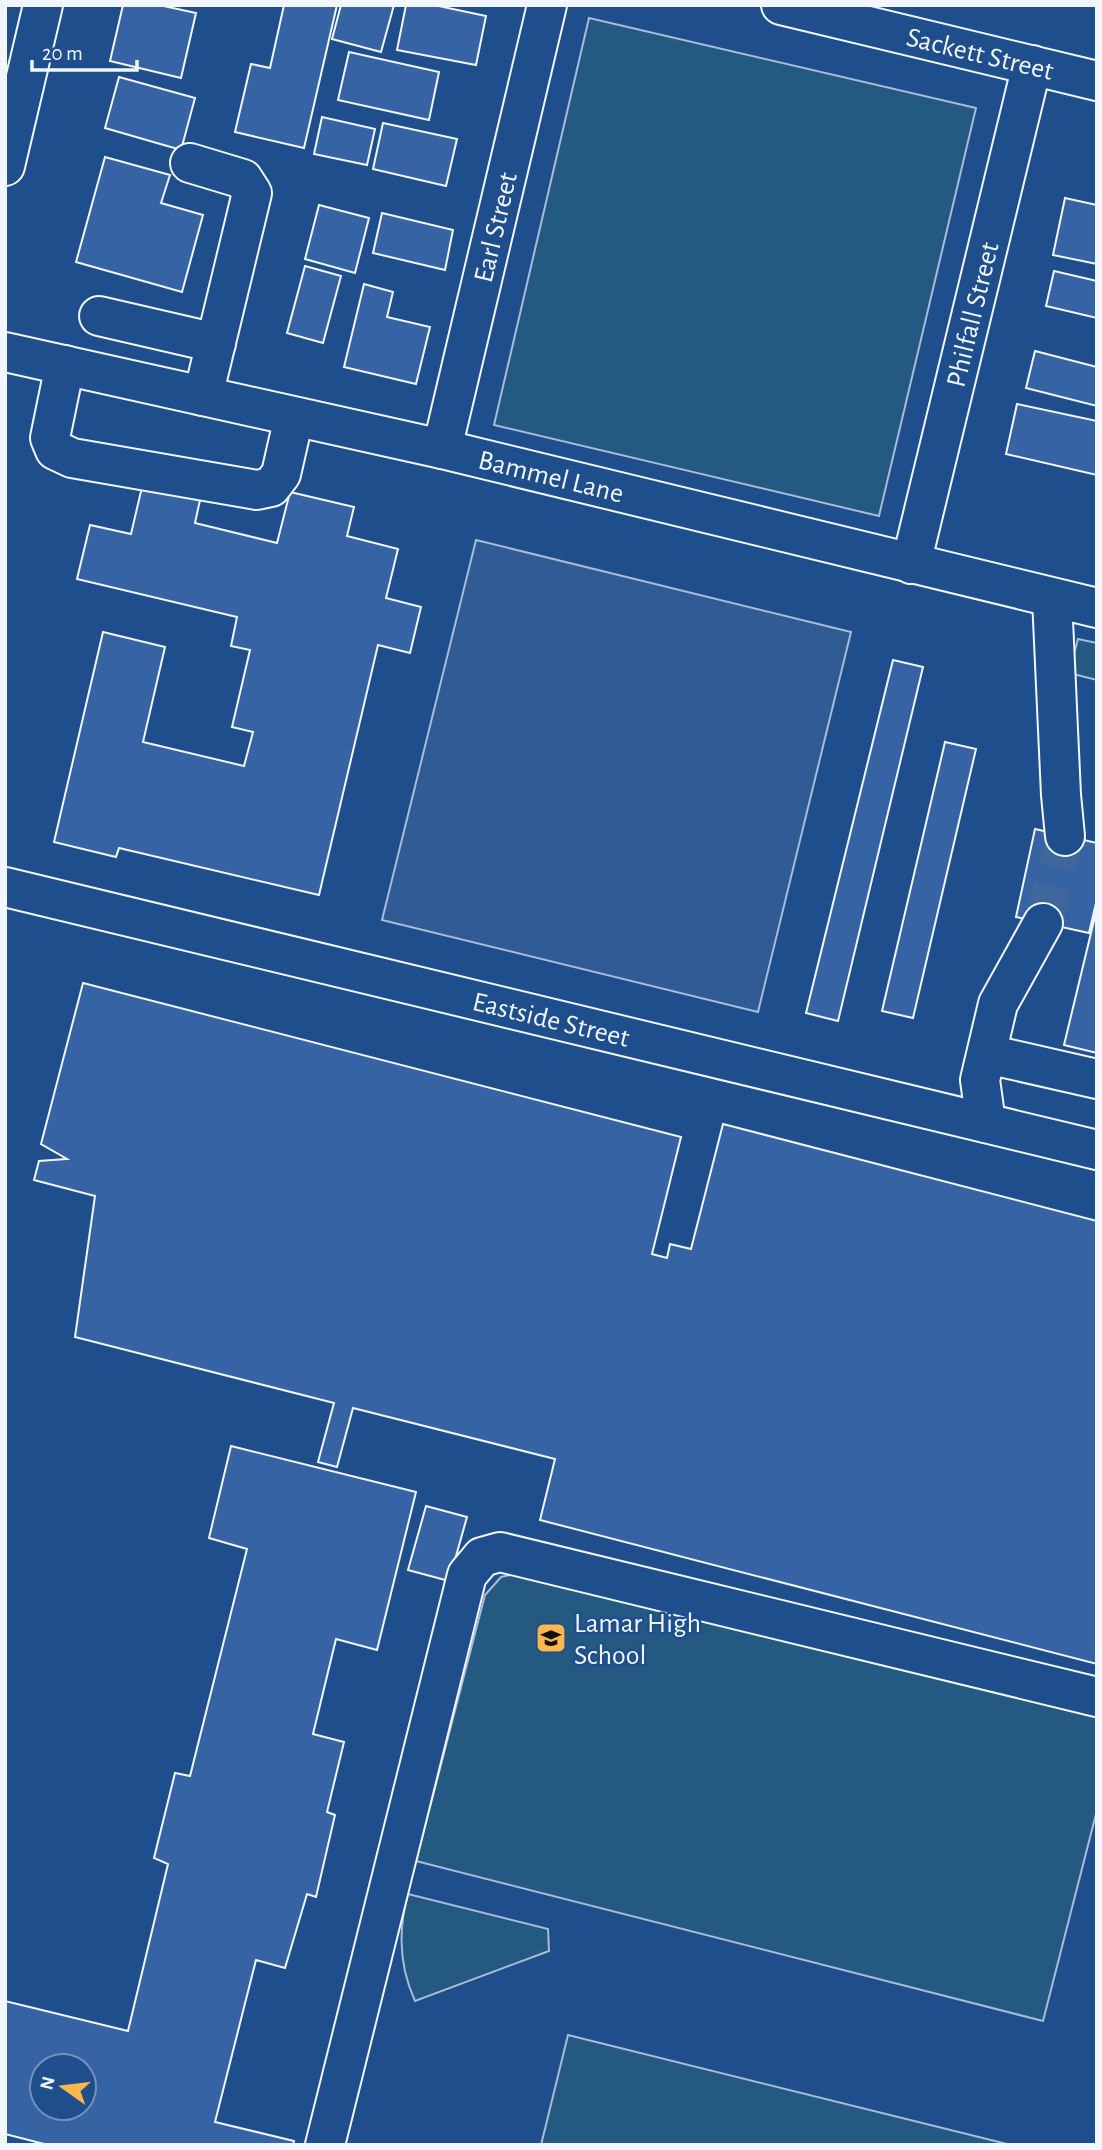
<svg xmlns="http://www.w3.org/2000/svg" width="1102" height="2150" font-family="'Alegreya Sans',sans-serif">
	<rect width="100%" height="100%" fill="#1f4e8c"/>
	<path fill="#245a82" stroke="#a8bbd7" stroke-width="2" d="M589 18 976 108 879 516 494 425Z
		M1078 639 1097 643V680L1069 673Z
		M524 1572 1097 1717V1810L1043 2021 416 1861 485 1595 501 1577Z
		M408 1894 548 1929 549 1951 415 2001C399 1966 398 1930 408 1894Z
		M568 2035 1011 2145H541Z"/>
	<path fill="#305b95" stroke="#a8bbd7" stroke-width="2" d="M476 540 851 632 758 1012 382 920Z"/>
	<path fill="#3563a3" stroke="#f2f6ff" stroke-width="2" fill-rule="evenodd" d="M123 5H159L196 13 181 78 110 61Z
		M284 5H337L304 148 235 132 251 64 270 68Z
		M341 5H394L381 52 332 39Z
		M406 5H434L486 16 476 65 397 50Z
		M349 52 439 72 429 120 338 100Z
		M119 77 195 98 181 150 105 128Z
		M322 117 375 129 367 165 314 154Z
		M383 123 457 139 446 186 373 169Z
		M105 157 170 175 161 203 203 215 182 292 76 262Z
		M1065 198 1097 205V264L1053 255Z
		M319 205 369 218 355 273 305 259Z
		M382 213 453 230 445 270 373 253Z
		M305 266 341 276 323 343 287 333Z
		M1054 271 1097 281V318L1046 306Z
		M364 284 393 292 387 317 430 327 416 384 344 367Z
		M1035 351 1097 367V406L1026 388Z
		M1017 404 1097 421V475L1006 454Z
		M142 487 200 500 195 523 277 543 290 492 354 507 347 536 398 549 386 598 421 607 410 653 378 645 319 895 119 848 116 857 54 842 103 632 165 647 143 742 244 766 253 732 232 727 250 650 231 646 237 617 77 579 90 525 131 534Z
		M893 660 923 667 838 1021 806 1013Z
		M945 742 976 749 913 1018 882 1011Z
		M1035 829 1097 843V899L1089 933 1016 917Z
		M1097 908V1053L1064 1045Z
		M83 983 681 1137 652 1254 667 1258 670 1244 691 1249 723 1124 1097 1221V1664L540 1520 555 1459 353 1408 337 1467 318 1462 334 1403 75 1337 95 1196 34 1180 39 1161 67 1159 41 1144Z
		M231 1446 416 1492 377 1650 336 1639 313 1734 344 1742 327 1812 335 1815 316 1897 307 1894 285 1968 256 1960 215 2122 294 2141 293 2145H48L5 2134V2001L128 2031 168 1864 154 1858 175 1773 190 1776 247 1549 209 1538ZM42 2066H84V2108H42Z
		M426 1506 467 1517 449 1581 408 1570Z"/>
	<g fill="none" stroke-linecap="round" stroke-linejoin="round">
		<path stroke="#3f679d" stroke-width="38" stroke-dasharray="38 19" stroke-linecap="butt" d="M1043 923 1065 836"/>
		<g stroke="#f2f6ff" stroke-width="42">
			<g id="minor">
				<path id="s1" d="M781 5 1097 81"/>
				<path d="M190 163 243 179 252 193 203 396"/>
				<path d="M99 316 216 343"/>
				<path id="s2" d="M5 352 442 449 1097 608"/>
				<path d="M65 365 50 438 55 450 72 458 257 490 271 487 281 474 294 417"/>
				<path id="s3" d="M442 449 547 5"/>
				<path id="s4" d="M911 564 1032 65"/>
				<path d="M1052 598 1061 795 1065 836"/>
				<path id="s5" d="M5 887 1097 1150"/>
				<path d="M987 1054 1097 1079"/>
				<path d="M986 1123 980 1080 998 1004 1043 923"/>
				<path d="M325 2145 467 1575 482 1557 500 1552 1097 1697"/>
			</g>
		</g>
		<g stroke="#f2f6ff" stroke-width="42">
			<path id="major" d="M5 166 43 5"/>
		</g>
		<use href="#minor" stroke="#1f4e8c" stroke-width="38"/>
		<use href="#major" stroke="#1f4e8c" stroke-width="38"/>
	</g>
	<defs>
		<g id="school-square" transform="scale(1.575)"><rect x="-9" y="-9" width="18" height="18" rx="4" fill="#ffb74d" stroke="#1f4e8c"/><path d="M0-5L7-2L0 1L-7-2ZM-4 1L0 2.5L4 1V4Q0 6-4 4Z" fill="#111"/></g>
	</defs>
	<g fill-rule="evenodd">
		<use href="#school-square" x="551" y="1638"/>
	</g>
	<g text-anchor="middle" stroke-width="5" stroke-linejoin="round" paint-order="stroke">
		<g font-size="28" fill="#f2f6ff" stroke="#1f4e8c">
			<text dy="10" stroke="none"><textPath href="#s1" startOffset="205">Sackett Street</textPath></text>
			<text dy="10" stroke="none"><textPath href="#s3" startOffset="228">Earl Street</textPath></text>
			<text dy="10" stroke="none"><textPath href="#s4" startOffset="257">Philfall Street</textPath></text>
			<text dy="10" stroke="none"><textPath href="#s2" startOffset="560">Bammel Lane</textPath></text>
			<text dy="10" stroke="none"><textPath href="#s5" startOffset="562">Eastside Street</textPath></text>
		</g>
		<g font-size="28" fill="#f2f6ff" stroke="#1f4e8c" text-anchor="start">
			<text x="574" y="1632">Lamar High<tspan x="574" dy="32">School</tspan></text>
		</g>
	</g>
	<rect width="1102" height="2150" fill="none" stroke="#f2f6ff" stroke-width="14"/>
	<g transform="translate(63 2087) rotate(284)"><circle r="33" fill="#1f4e8c" stroke="#7391ba" stroke-width="2"/>
	<path d="M0-5L12 26L0 18L-12 26Z" fill="#ffb74d"/>
	<text y="-10" font-size="19" font-weight="bold" text-anchor="middle" fill="#f2f6ff">N</text>
	</g>
	<path d="M32 60v10h105v-10" fill="none" stroke="#f2f6ff" stroke-width="3.5"/>
	<text x="42" y="60" font-size="21" fill="#f2f6ff" stroke="#1f4e8c" stroke-width="5" paint-order="stroke">20 m</text>
</svg>
